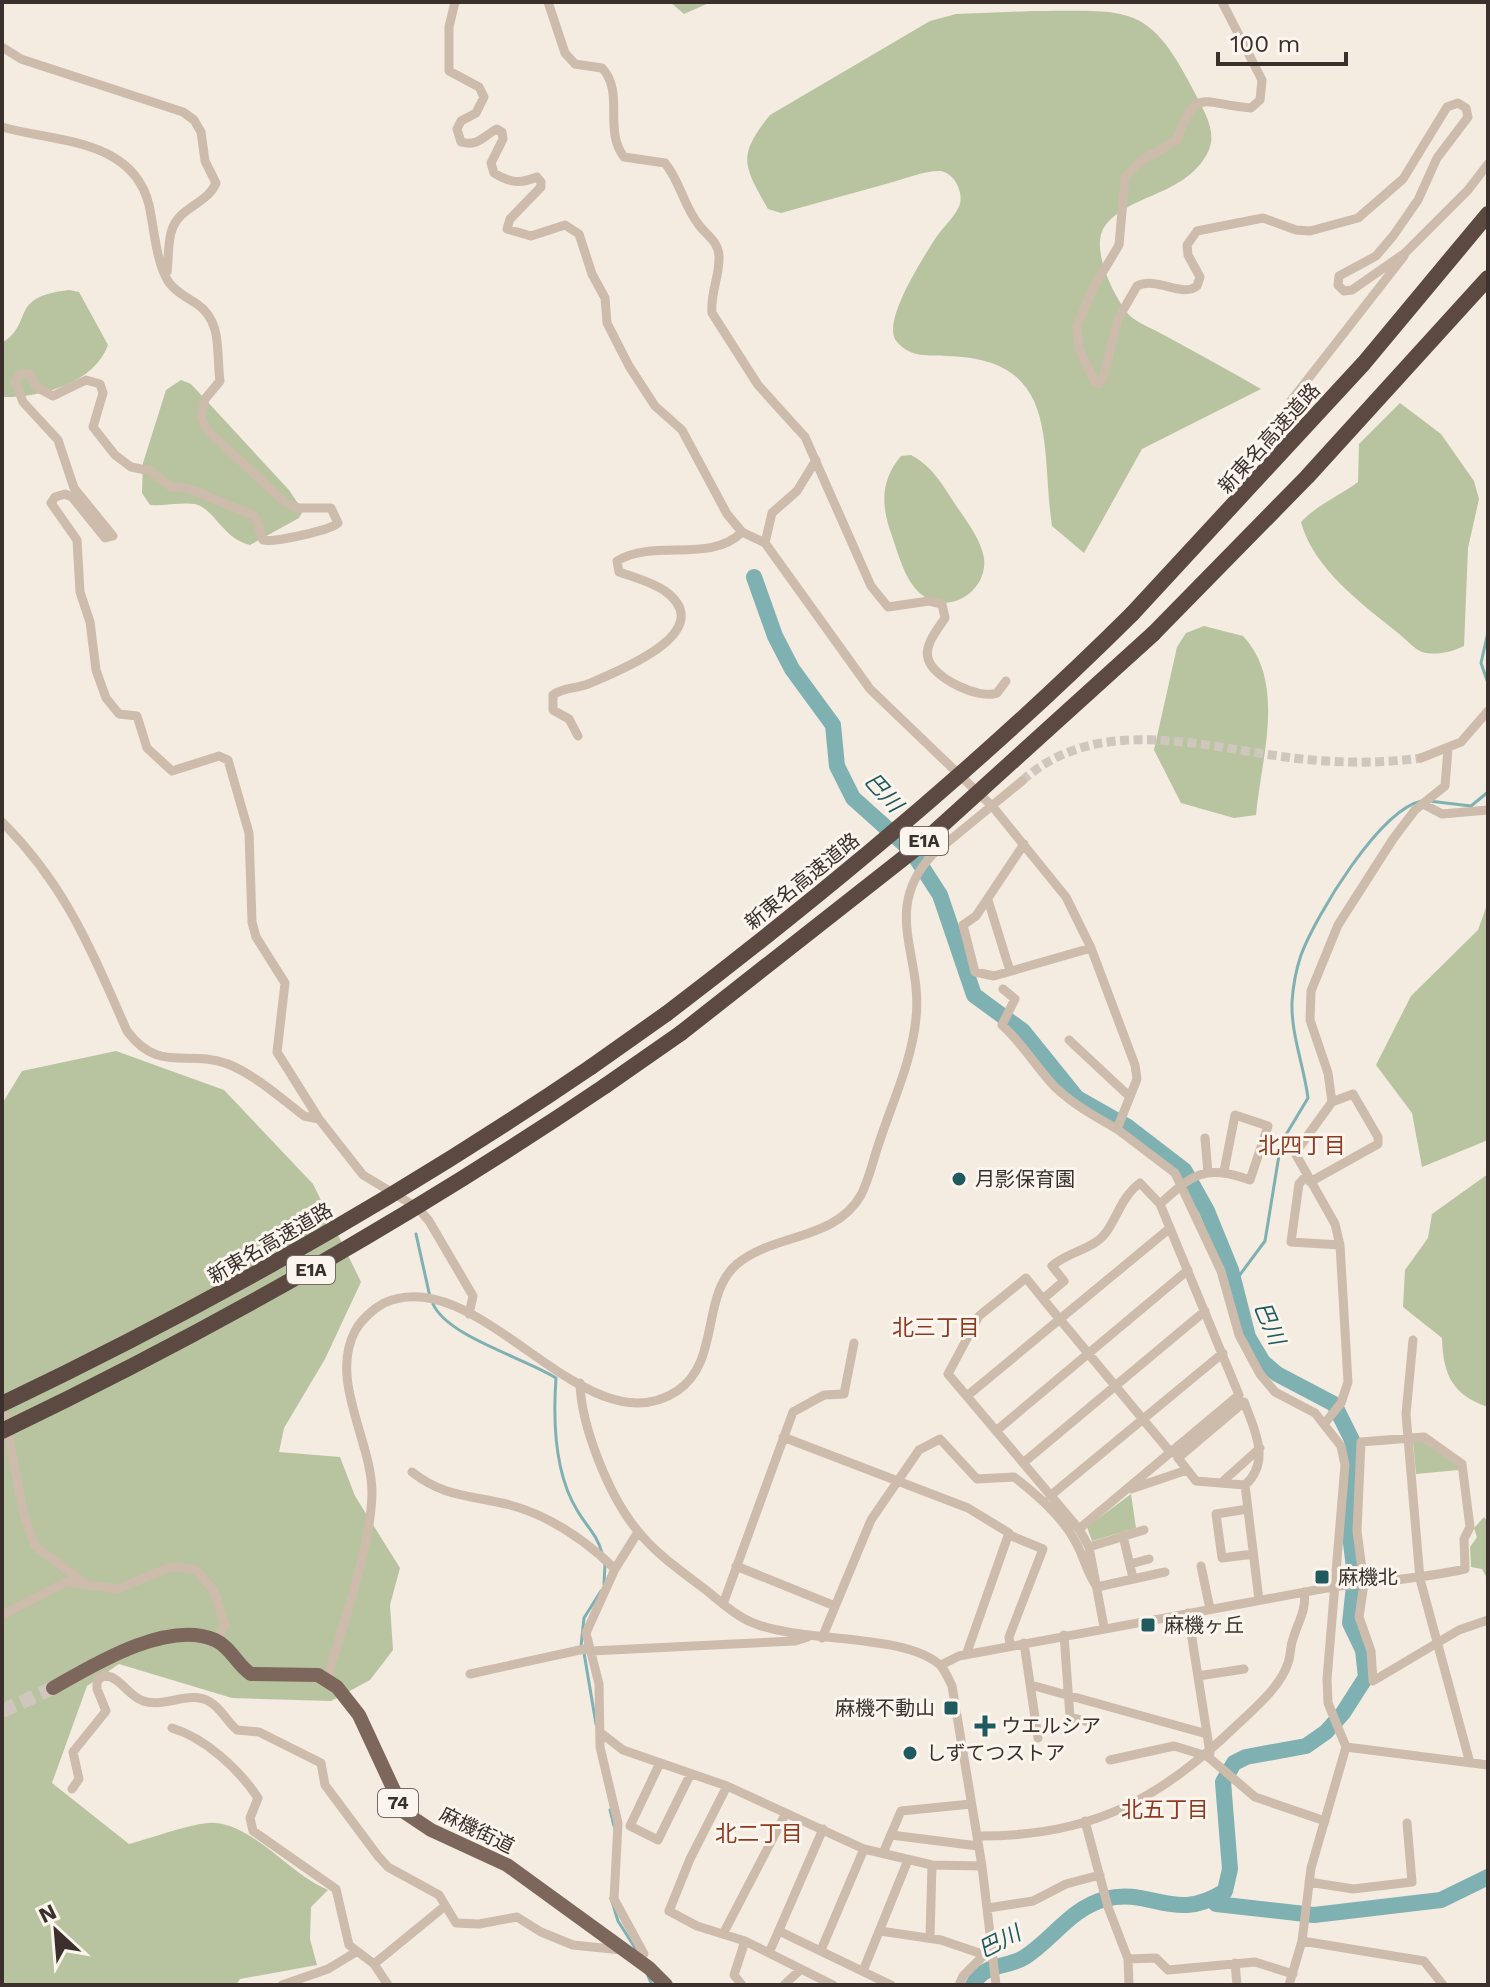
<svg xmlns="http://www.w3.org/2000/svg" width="1490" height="1987" font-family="'Work Sans','Noto Sans JP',sans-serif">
	<rect width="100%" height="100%" fill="#f4ebe1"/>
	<path fill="#b8c4a0" d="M670 2H711L684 14Z
		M1033 11C1132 11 1149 2 1197 97 1206 115 1218 134 1207 154 1184 196 1129 194 1105 226 1089 247 1114 297 1129 315 1136 322 1151 328 1160 333 1194 351 1228 370 1261 389L1142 449 1084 553 1052 526C1040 442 1061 359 947 356 928 355 911 358 897 342 880 324 923 258 935 239 942 228 956 216 960 204 962 196 959 187 955 181 952 176 946 172 941 171 927 170 906 178 893 182 856 192 818 203 781 213L768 209C743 165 737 156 770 115L930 21 956 14Z
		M69 290 79 292 108 345C94 384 39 398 2 397V343C35 323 7 297 69 290Z
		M181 380 191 384 289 490 303 511 299 518 250 545C223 539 215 509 195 504 182 502 164 506 150 505L142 493 143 463 166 390Z
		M1400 403 1441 434 1474 481 1479 499 1468 548 1464 646C1452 652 1436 656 1422 652 1414 649 1405 638 1398 633 1362 604 1313 568 1301 522 1317 505 1339 496 1358 482L1359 444Z
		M911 455C932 466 942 484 955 504 965 519 981 539 984 558 988 591 949 616 922 595 905 581 899 556 892 536 881 506 880 481 901 456Z
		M1204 626 1243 636C1287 683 1261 758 1256 815L1234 818 1181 803 1154 750 1177 647 1186 633Z
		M1488 902V1140L1422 1167 1412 1113 1376 1065 1411 996 1478 930Z
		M116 1051 224 1090 313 1184 361 1282 325 1359 284 1428 279 1452 340 1457 355 1496 400 1568 390 1605 393 1650 370 1680 331 1701 232 1698 119 1664 87 1686 52 1783 129 1844C149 1839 198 1821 215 1823 253 1825 291 1875 328 1890L311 1907 310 1939 317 1965 240 1979 236 1985H2V1104L22 1071Z
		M1488 1174V1407C1452 1395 1443 1374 1442 1338L1403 1307 1405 1270 1428 1238 1432 1214Z
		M1422 1441 1458 1465 1459 1470 1416 1474 1413 1442Z
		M1131 1494 1136 1528 1092 1541 1087 1527Z
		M1484 1517 1488 1522V1580L1482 1569 1471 1567 1470 1547 1477 1537 1474 1528Z"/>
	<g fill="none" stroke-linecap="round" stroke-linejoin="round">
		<path stroke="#7fb0b2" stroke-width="3" d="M1488 632 1481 663 1488 683
			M1429 801 1471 806 1488 792
			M416 1234 430 1297
			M1233 1284 1265 1241 1281 1143 1308 1098C1304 1066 1291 1035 1292 1002 1293 986 1296 970 1301 955 1316 915 1380 809 1422 801
			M433 1304C448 1337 525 1358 556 1378 553 1420 555 1474 577 1510 586 1526 597 1534 602 1553
			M604 1584 605 1564
			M581 1646 584 1618 601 1591
			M584 1653 596 1724
			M610 1810 614 1826
			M611 1898 618 1921 637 1951
			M648 1976 652 1985"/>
		<path stroke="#7fb0b2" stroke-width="16" d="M754 577 775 636 792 669 833 725 837 766 853 798 911 850 940 895 974 995 1023 1031 1077 1098 1128 1127 1184 1170 1207 1211 1231 1270 1248 1337 1263 1362 1277 1374 1334 1404 1352 1440 1354 1480 1349 1526 1355 1576 1350 1623 1363 1650 1366 1677 1343 1713 1326 1732 1306 1746 1246 1757 1234 1763 1223 1782 1230 1869 1225 1891C1175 1924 1151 1887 1105 1899 1070 1909 1054 1938 1025 1957 1006 1969 985 1962 973 1985
			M1212 1899 1216 1904 1314 1915 1441 1900 1488 1877"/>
		<path stroke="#cfc6bd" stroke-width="9" stroke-dasharray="9 4.5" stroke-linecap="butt" d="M1022 781C1097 713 1203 747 1293 758 1335 763 1379 764 1421 758"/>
		<path stroke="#cfc6bd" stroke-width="14" stroke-dasharray="14 7" stroke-linecap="butt" d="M2 1711 53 1688"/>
		<path stroke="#cdbbac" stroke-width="9" d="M455 2 449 27V71L479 87 484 97 476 113 461 121 457 129 461 142C478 147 483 136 497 129L502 132 503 139 491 163 494 173C510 183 520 184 537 177L541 182V187L510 219 507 229 531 236 565 225 579 234 592 274 605 298 607 323 629 366 655 406 682 430 727 514 742 532 765 543 870 689 993 807 1066 897 1091 948 1135 1065 1137 1079 1117 1129 1175 1173 1221 1271 1239 1335 1260 1374 1275 1392 1315 1413 1341 1446 1345 1465 1327 1679 1328 1703 1346 1747 1311 1868 1302 1941 1289 1985
			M548 2 565 53 575 64 602 68C625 92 603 130 624 157L665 163C680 181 684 207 699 225 707 236 718 241 719 256 720 276 710 293 712 313L758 385 805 437 871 586 888 607 929 601 942 604 945 618C938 629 924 645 928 658 932 678 980 700 997 693L1006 681
			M1222 2 1262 80 1260 100 1251 108C1204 105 1196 84 1177 140L1139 162 1125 178 1119 245 1092 290 1077 326 1079 349 1095 382 1099 384 1103 379 1118 319 1137 286C1157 276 1181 298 1197 286L1200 277 1188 255 1187 245 1197 231 1263 218 1296 230 1310 231 1358 218 1403 179 1447 107 1458 103 1466 108 1468 117 1437 158 1418 200 1393 236 1376 256 1339 276 1338 285 1344 291 1352 290 1405 253 1468 190 1488 164
			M2 47 21 59 183 112 194 120 201 132 205 161 216 183C208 203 181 207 173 227 167 240 169 259 167 272
			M2 127C54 142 133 138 149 205 154 227 156 262 168 281 174 291 188 298 197 304 223 322 216 352 220 381L205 399 201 417 208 431 286 503 299 508H331L338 523C331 530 273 543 263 540L255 516 187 488 171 487 151 471 131 467 115 455 93 427 103 393 100 384 86 380 53 396 36 387 30 374H21L15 381 23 402 58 440 74 488 113 536 105 538 72 497 65 494 55 497 51 503 77 540 80 592 90 622 96 670 106 698 119 714 137 716 147 748 172 771 219 756 228 760 249 833 252 922 256 937 285 983 277 1052 319 1119 363 1175 418 1208 429 1221 473 1296 469 1314
			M1290 402 1404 256
			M765 543 772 513 797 491 816 460
			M578 736 569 719 553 710V695C563 687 576 689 588 684 616 672 721 632 665 591 652 582 633 577 619 572L617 561C655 538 710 564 742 532
			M1421 758 1461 742 1488 711
			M1425 805 1442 814 1488 810
			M2 822C67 887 91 950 127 1031 159 1074 187 1049 228 1064 255 1075 281 1098 304 1116L319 1119
			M1024 844 976 916 963 925 975 972 994 976 1091 948
			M988 900 1010 971
			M1003 989 1015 999 1002 1025C1023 1044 1036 1067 1055 1087 1074 1105 1094 1116 1117 1129
			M1069 1040 1130 1097
			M1205 1138 1208 1173
			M1306 1176 1299 1184 1291 1242 1340 1245
			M1310 1182 1378 1144V1137L1353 1094 1332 1102
			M1140 1183 1160 1204 1239 1395 1079 1529 948 1374 979 1316 1026 1278 1043 1299 1064 1281 1052 1266C1066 1254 1081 1252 1096 1242 1115 1230 1117 1200 1140 1183Z
			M1160 1204C1193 1174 1204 1164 1250 1180L1268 1126 1235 1115 1224 1171
			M1043 1299 1171 1453
			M1413 1340 1406 1414 1420 1579 1470 1763
			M580 1383C581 1426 609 1496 637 1530 655 1553 682 1572 706 1590 721 1602 738 1618 756 1624 805 1643 904 1633 940 1665 945 1670 949 1680 952 1686L982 1866 996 1985
			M967 1396 1170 1228
			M1244 1402C1255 1430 1271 1462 1245 1485L1196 1481 1178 1458Z
			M2 1403 24 1515 35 1546 81 1581
			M1325 1423 1341 1403 1348 1382 1340 1245 1335 1224 1295 1153 1332 1102 1328 1073 1310 1020 1311 991 1338 925 1393 839 1415 810 1445 786 1448 749
			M996 1431 1188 1270
			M783 1437 968 1508 1009 1533 966 1655
			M1023 1463 1205 1311
			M412 1472C445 1498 471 1495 510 1505 551 1516 584 1539 615 1569
			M1221 1483 1260 1448
			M1245 1485 1259 1600
			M1131 1489 1187 1470
			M1050 1496 1223 1353
			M1248 1509 1216 1514 1222 1558 1253 1554
			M1079 1529 1089 1547 1104 1627
			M638 1532 615 1569 586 1633 599 1684 600 1747 618 1823 614 1899 644 1954
			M1009 1535 1043 1549 1009 1637 1010 1646
			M1123 1536 1132 1574
			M1089 1547 1144 1530
			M1130 1564 1149 1559
			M736 1566 835 1606
			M1201 1566 1210 1609
			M723 1604 793 1412 824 1395 844 1394 854 1343
			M1188 1613 1210 1753
			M2 1615 66 1582 119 1589 167 1568 180 1567 196 1570 214 1591 225 1625 216 1641
			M1064 1635 1070 1717 1092 1723
			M822 1638 871 1520 919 1450 940 1439 977 1479 1014 1477C1035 1493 1063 1518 1075 1541 1084 1556 1086 1572 1097 1587L1165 1572
			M1024 1643 1038 1738
			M591 1651 795 1641 808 1637
			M941 1665 959 1656 1332 1587C1377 1581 1421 1579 1465 1569L1464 1539 1470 1527 1462 1464 1424 1437 1361 1442 1357 1531 1364 1584 1359 1617 1371 1651 1373 1681 1459 1630 1488 1620
			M470 1674 589 1648
			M1198 1676 1244 1669
			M327 1680C342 1625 371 1548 372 1493 372 1441 329 1381 355 1331 361 1320 373 1309 384 1303 480 1260 585 1452 677 1391 721 1362 700 1296 737 1264 774 1233 835 1241 861 1195 869 1180 873 1160 879 1143 892 1103 912 1061 916 1018 923 956 881 911 932 855L1022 781
			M1031 1685 1207 1734
			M172 1728C205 1738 239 1769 258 1798L250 1818 253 1831 336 1889 349 1945 374 1964 388 1985
			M601 1733 623 1750 727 1786 864 1849 932 1865 982 1866
			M1346 1747 1488 1765
			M1110 1760 1174 1746 1207 1756 1255 1797 1325 1821
			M659 1765 630 1826 658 1840 690 1775
			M727 1786 690 1859 669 1911 697 1926 745 1941 833 1985
			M72 1789 79 1779 73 1752 106 1711 97 1689V1681L104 1675C121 1678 126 1693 141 1700 162 1710 189 1689 210 1702 221 1708 227 1722 237 1730L259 1732 321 1763 325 1785 378 1856 388 1867 439 1895 456 1923 479 1924 517 1917 541 1932 573 1945 622 1950
			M1085 1821 1108 1907 1128 1959 1129 1985
			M891 1835 978 1846
			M977 1836C1089 1837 1159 1801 1238 1724 1255 1708 1281 1686 1288 1663 1291 1655 1290 1646 1293 1639 1298 1622 1307 1609 1304 1592
			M883 1853 901 1811 971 1804
			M1309 1882 1353 1889 1412 1882 1407 1823
			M988 1908 1033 1901 1066 1884 1100 1875
			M779 1931 891 1985
			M880 1931 941 1940 982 1954
			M723 1934 786 1813
			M930 1938 932 1865
			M1302 1941 1424 1961 1443 1985
			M821 1950 864 1849
			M769 1953 823 1829
			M1128 1959 1156 1958 1168 1970 1255 1962 1293 1974
			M1235 1963 1237 1985
			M374 1964 445 1906
			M863 1971 908 1860
			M282 1985 328 1969 356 1952
			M742 1985 734 1975 745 1941
			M784 1985 801 1969
			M959 1985 963 1976 986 1953"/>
		<path stroke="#7d675c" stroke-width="14" d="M53 1688C93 1665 168 1619 215 1640 231 1647 237 1665 251 1674L318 1675 337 1687 359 1715 404 1812 431 1830 507 1865 649 1968 666 1985"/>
		<path stroke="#5c4a42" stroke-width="16" d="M1132 614 1364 363 1488 214
			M1153 634 1307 477 1488 278
			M591 1067 666 1014
			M605 1086 681 1033"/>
		<path stroke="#5c4a42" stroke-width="16" d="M666 1014C829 890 986 759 1132 614
			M681 1033 919 846 1153 634
			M2 1404C207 1306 403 1195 591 1067
			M2 1431C212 1330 413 1216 605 1086"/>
	</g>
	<g fill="#1f5a5e" stroke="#fbf5ee" stroke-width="3">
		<circle cx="959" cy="1179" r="8"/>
		<rect x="1314" y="1569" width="16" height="16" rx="4"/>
		<rect x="1140" y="1617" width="16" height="16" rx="4"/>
		<rect x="943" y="1700" width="16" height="16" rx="4"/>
		<path d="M981 1714h8v8h8v8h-8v8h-8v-8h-8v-8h8z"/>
		<circle cx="910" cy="1753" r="8"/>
	</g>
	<g text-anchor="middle" stroke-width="6" stroke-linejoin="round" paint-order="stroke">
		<g fill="#fbf5ee" stroke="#756b66" stroke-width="2">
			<rect x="900" y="827" width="48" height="28" rx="6"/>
			<rect x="287" y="1256" width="48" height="28" rx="6"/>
			<rect x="378" y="1789" width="40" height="28" rx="6"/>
		</g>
		<g font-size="18" font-weight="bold" fill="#3b302b">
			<text x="924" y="847">E1A</text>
			<text x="311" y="1276">E1A</text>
			<text x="398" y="1809">74</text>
		</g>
		<g font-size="20" fill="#3b302b" stroke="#fbf5ee">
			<text transform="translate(1269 438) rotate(-48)" y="7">新東名高速道路</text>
			<text transform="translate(802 881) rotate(-39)" y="7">新東名高速道路</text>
			<text transform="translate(270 1243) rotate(-30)" y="7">新東名高速道路</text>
			<text transform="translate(477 1830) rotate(26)" y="7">麻機街道</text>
		</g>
		<g font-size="20" fill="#3b302b" stroke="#fbf5ee" text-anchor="start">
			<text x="975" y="1186">月影保育園</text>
			<text x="1338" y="1584">麻機北</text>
			<text x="1164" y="1632">麻機ヶ丘</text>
			<text x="935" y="1715" text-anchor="end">麻機不動山</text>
			<text x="1001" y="1733">ウエルシア</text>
			<text x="926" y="1760">しずてつストア</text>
		</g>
		<g font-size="22" font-style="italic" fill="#1f5a5e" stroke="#fbf5ee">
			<text transform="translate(884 792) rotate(48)" y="8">巴川</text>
			<text transform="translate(1270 1323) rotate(67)" y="8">巴川</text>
			<text transform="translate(999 1941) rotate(-27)" y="8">巴川</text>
		</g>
		<g font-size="22" fill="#8c3b22" stroke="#fbf5ee">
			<text x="1302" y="1153">北四丁目</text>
			<text x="936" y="1335">北三丁目</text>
			<text x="1165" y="1817">北五丁目</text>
			<text x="759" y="1841">北二丁目</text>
		</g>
	</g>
	<rect width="1490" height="1987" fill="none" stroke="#3b302b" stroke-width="8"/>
	<g transform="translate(56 1931) rotate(334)" stroke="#fbf5ee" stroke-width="6" paint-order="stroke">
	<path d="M0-6L14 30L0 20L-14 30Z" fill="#3b302b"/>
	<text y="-12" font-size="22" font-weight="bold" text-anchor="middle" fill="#3b302b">N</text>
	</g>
	<path d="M1218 52v12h128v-12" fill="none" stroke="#3b302b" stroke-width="4"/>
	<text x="1230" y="52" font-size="24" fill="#3b302b" stroke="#fbf5ee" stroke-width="6" paint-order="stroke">100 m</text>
</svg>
